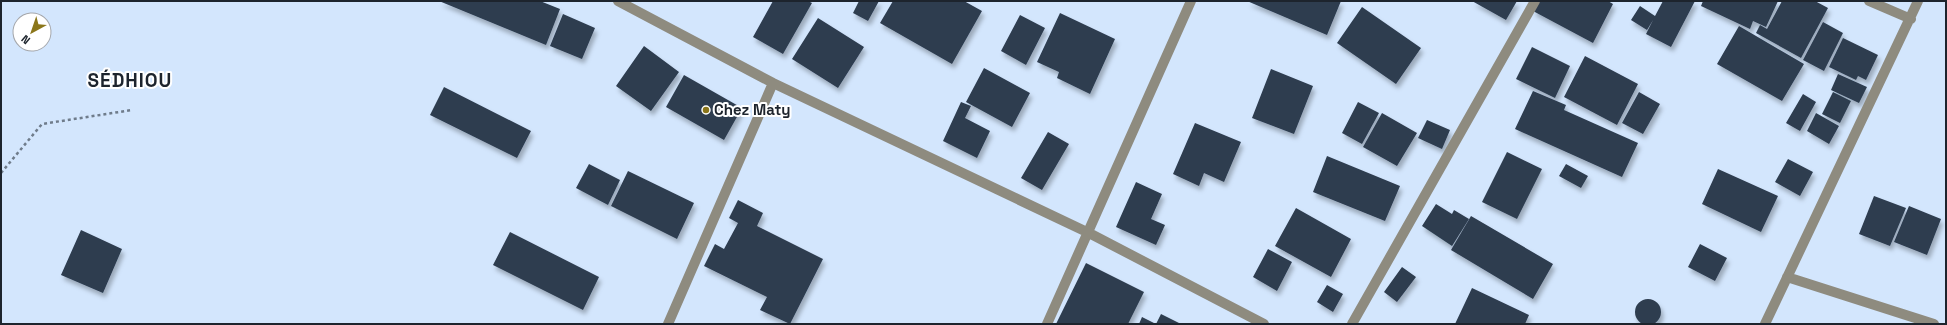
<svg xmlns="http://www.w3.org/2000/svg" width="1947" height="325" font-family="'Space Grotesk',sans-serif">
	<defs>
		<filter id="shadow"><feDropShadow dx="2.5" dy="4.5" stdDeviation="2" flood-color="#0004"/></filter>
	</defs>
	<rect width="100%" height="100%" fill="#d3e6fd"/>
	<path fill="#2d3c4f" filter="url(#shadow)" d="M439 1H540L560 9 546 45Z
		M773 1H808L812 3 783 54 753 37Z
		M859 1H879L868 21 853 13Z
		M893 1H964L982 11 952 64 880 23Z
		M1247 1H1341L1327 35Z
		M1472 1H1517L1506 20Z
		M1538 1H1608L1613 4 1593 43 1533 11Z
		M1663 1H1695L1671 47 1646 34 1653 20 1647 30 1631 20 1640 6 1655 16Z
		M1703 1H1778L1766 27 1753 21 1750 29 1701 6Z
		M1782 1H1815L1828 8 1801 58 1756 33 1760 25 1767 29Z
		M1362 7 1421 48 1396 84 1337 43Z
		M1060 13 1115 39 1090 94 1057 78 1059 72 1037 62Z
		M563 14 595 28 582 59 550 46Z
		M1020 15 1045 28 1026 65 1001 51Z
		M818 18 864 47 838 88 792 59Z
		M1823 22 1843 33 1824 71 1803 60Z
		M1739 26 1804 64 1782 101 1717 64Z
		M1843 38 1878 55 1866 80 1858 76 1856 80 1829 67Z
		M644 46 679 72 651 111 616 86Z
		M1532 47 1570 66 1555 98 1516 79Z
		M1585 56 1638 84 1617 125 1564 97Z
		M984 68 1030 93 1012 127 966 102Z
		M1271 69 1313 86 1294 134 1252 118Z
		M1838 74 1867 87 1859 103 1831 90Z
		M684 75 742 108 724 140 666 107Z
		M444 87 531 131 517 158 430 115Z
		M1533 91 1566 105 1564 110 1638 143 1622 177 1515 129Z
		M1639 92 1660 104 1643 134 1622 123Z
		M1833 92 1851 101 1840 123 1822 114Z
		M1803 94 1816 102 1800 131 1786 123Z
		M961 102 971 106 965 118 990 131 977 158 943 141Z
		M1358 102 1379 113 1362 144 1342 133Z
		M1382 113 1417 133 1397 166 1363 147Z
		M1816 113 1839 126 1829 144 1807 131Z
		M1427 120 1450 130 1442 149 1418 138Z
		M1195 123 1241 142 1224 182 1204 173 1199 186 1173 174Z
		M1048 132 1069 144 1042 190 1021 178Z
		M1507 152 1542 169 1517 219 1482 202Z
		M1327 156 1400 186 1385 221 1313 192Z
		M1788 159 1813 172 1800 196 1775 182Z
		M589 164 620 180 608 205 576 188Z
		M1566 164 1588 176 1581 188 1559 176Z
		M1718 169 1778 196 1761 232 1702 204Z
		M628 171 694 203 677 239 611 206Z
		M1136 182 1162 194 1151 219 1165 225 1156 245 1116 227Z
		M1874 196 1906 208 1890 246 1859 234Z
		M738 200 763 213 757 226 823 259 790 324 760 310 767 297 704 266 715 244 724 249 738 223 729 218Z
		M1436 204 1452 214 1454 210 1469 219 1452 246 1422 226Z
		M1909 206 1941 219 1927 255 1894 242Z
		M1296 208 1351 239 1331 277 1275 246Z
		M1471 216 1553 264 1533 299 1451 250Z
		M81 230 122 249 103 293 61 275Z
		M510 232 599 277 583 310 493 265Z
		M1700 244 1727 258 1715 281 1688 267Z
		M1268 249 1292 262 1277 291 1253 277Z
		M1086 263 1144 292 1128 324H1056Z
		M1402 267 1416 277 1397 302 1384 292Z
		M1327 285 1343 294 1333 312 1317 302Z
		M1472 288 1529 315 1525 324H1455Z
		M1635 312a13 13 0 1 1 26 0a13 13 0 1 1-26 0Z
		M1161 314 1181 324H1156Z
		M1142 317 1156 324H1139Z"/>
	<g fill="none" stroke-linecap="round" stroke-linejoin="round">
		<path stroke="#6f7c8b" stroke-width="2.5" stroke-dasharray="3 3" stroke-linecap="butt" d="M1 173 42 124 132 110"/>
		<path stroke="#8e8b7f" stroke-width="10" d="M618 1 773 83 1089 233 1264 324
			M1869 1 1911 19
			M1787 277 1934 324
			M668 324 773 83
			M1047 324 1191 1
			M1352 324 1535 1
			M1765 324 1918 1"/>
	</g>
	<circle fill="#8b761a" stroke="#fff" stroke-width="1.5" cx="706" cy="110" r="4"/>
	<g text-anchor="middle" stroke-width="4" stroke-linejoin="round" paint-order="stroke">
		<g font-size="15" font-weight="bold" fill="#1d242d" stroke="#fff" text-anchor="start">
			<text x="714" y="115">Chez Maty</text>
		</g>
		<g font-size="19" font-weight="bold" letter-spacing="1" fill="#1d242d" stroke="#fff">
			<text x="130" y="87">SÉDHIOU</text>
		</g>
	</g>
	<rect width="1947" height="325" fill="none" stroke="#1d242d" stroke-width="4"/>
	<g transform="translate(32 32) rotate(220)"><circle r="19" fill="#ffffff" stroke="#a5a7ab"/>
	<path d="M0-3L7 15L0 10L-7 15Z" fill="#8b761a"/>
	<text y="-6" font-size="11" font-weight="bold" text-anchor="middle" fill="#1d242d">N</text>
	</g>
</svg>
